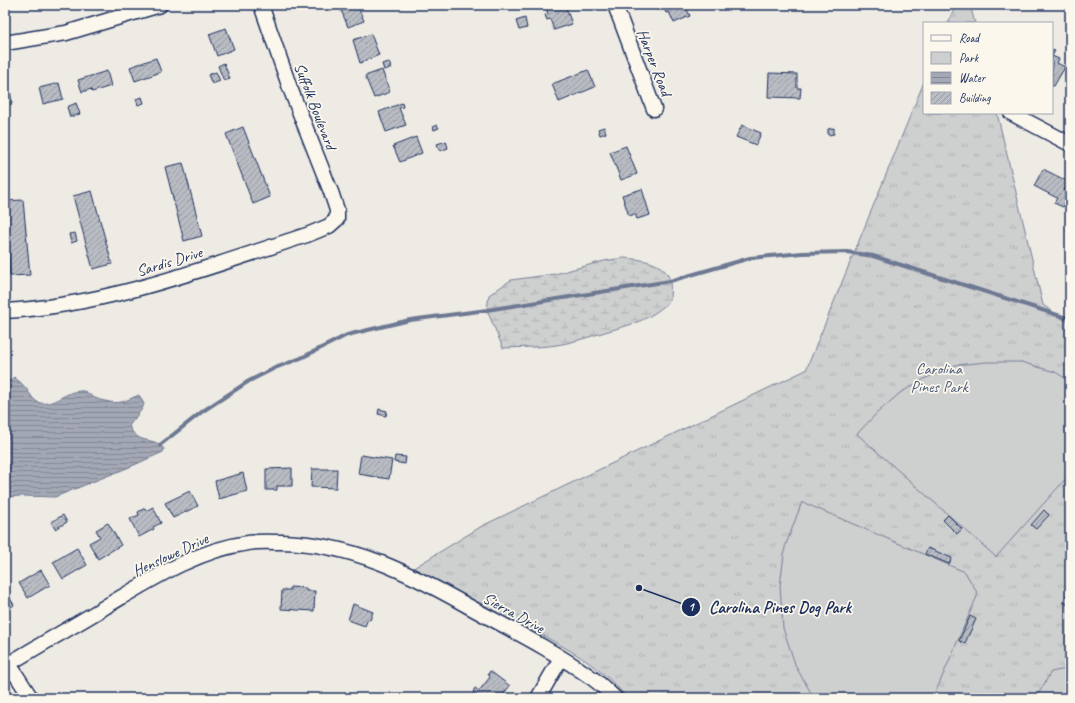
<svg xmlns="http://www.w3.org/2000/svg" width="1075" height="703" font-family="Caveat,sans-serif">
	<defs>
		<pattern id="wetland-marsh" width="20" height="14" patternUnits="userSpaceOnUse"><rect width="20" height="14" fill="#cecfcf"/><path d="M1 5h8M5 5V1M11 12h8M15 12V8" fill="none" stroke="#b0b2b4"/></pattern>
		<pattern id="park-tufts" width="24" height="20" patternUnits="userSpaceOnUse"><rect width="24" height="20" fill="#cecfcf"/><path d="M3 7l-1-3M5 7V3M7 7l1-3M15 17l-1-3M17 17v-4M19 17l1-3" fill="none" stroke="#b0b2b4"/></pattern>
		<pattern id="water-rules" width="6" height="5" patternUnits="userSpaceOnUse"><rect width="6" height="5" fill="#a3a8b4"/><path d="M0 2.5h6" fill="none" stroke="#848996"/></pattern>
		<pattern id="building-hatch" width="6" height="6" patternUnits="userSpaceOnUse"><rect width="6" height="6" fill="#b9bcc3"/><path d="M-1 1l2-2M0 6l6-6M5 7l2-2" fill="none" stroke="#9699a2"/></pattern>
	</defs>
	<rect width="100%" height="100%" fill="#eeebe4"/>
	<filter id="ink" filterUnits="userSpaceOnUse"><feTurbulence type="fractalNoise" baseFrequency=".025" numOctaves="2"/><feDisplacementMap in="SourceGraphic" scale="8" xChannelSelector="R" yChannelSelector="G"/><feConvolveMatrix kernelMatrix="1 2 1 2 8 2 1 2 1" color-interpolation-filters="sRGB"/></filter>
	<g filter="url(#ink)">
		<path fill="url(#wetland-marsh)" stroke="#747f96" d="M623 258C638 259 667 261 670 282 671 288 670 295 670 301 648 321 633 324 605 332 592 336 580 340 567 343 546 348 524 347 503 348L487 310 489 295 511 280 555 274 604 261Z"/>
		<path fill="url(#park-tufts)" stroke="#747f96" d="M956 5H970L975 23H948Z
			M924 82V113H997L1043 305 1070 324V698H627C598 662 556 642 515 622 481 604 447 586 412 569L482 526 806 370Z"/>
		<path fill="#cecfcf" stroke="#747f96" d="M987 362H1021L1055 372 1070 381V474L996 557 857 434 877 413 900 393 924 379 955 365Z
			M802 502 965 572 978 594 933 698H814L796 667 783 628 780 586 785 547Z
			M1066 669 1070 671V698H1036L1051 672Z"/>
		<path fill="url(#water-rules)" stroke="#6d7892" d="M14 377C17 380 21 382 23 385 29 390 32 401 40 403 55 406 65 391 80 391 86 390 88 394 93 397 97 399 100 400 105 401 121 405 124 401 139 395L144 404 142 409 129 426C139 447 154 435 164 449L163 452 132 466 55 497 22 496 5 497V385Z"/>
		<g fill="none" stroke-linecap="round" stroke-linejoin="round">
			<path stroke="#6d7892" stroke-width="4" d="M160 445 203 411 249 381 275 368 301 358 347 335 410 320 487 310 670 281 750 258 802 253 847 252 873 256 1070 319"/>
		</g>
		<path fill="url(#building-hatch)" stroke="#1b2f5e" d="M339 5H360L362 8 359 9 364 21 348 27Z
			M550 5H565L572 24 554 30 550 19 547 20 545 15 548 14 546 7Z
			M663 5H685L690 16 674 23 669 12 666 13Z
			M525 18 527 28 519 30 516 21Z
			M226 28 234 49 217 56 209 34Z
			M371 34 379 55 360 63 353 40Z
			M1052 50 1055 51 1052 56 1059 59 1057 63 1065 67 1054 86H1052Z
			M156 58 161 72 135 81 130 67Z
			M389 62 391 68 384 70 382 64Z
			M224 63 230 79 224 81 218 66Z
			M382 70 390 92 374 98 365 76Z
			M588 70 595 87 559 102 552 84Z
			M107 71 111 86 92 92 91 89 82 92 78 80Z
			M216 72 220 81 212 84 208 75Z
			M769 73 797 74V88H801L800 98 768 97Z
			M59 83 63 99 43 104 39 88Z
			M5 89H10L12 104 5 105Z
			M142 97 144 103 138 105 136 99Z
			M76 103 80 114 70 117 67 107Z
			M402 103 403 107 399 108 406 125 386 132 379 112Z
			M437 125 439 128 434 130 433 127Z
			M742 125 761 133 756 145 736 137Z
			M243 127 270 197 253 204 226 134Z
			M604 127 606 133 600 135 598 129Z
			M834 128V134L828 135V129Z
			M416 137 422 153 400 162 393 146Z
			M446 141 448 148 440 151 437 144Z
			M626 146 637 174 621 180 610 152Z
			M183 163 202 236 184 241 165 167Z
			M1043 169 1069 182 1064 190 1070 195 1063 207 1054 203 1057 198 1034 186Z
			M642 189 650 215 637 219 635 214 629 216 622 195Z
			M92 191 112 264 93 269 73 196Z
			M23 200 30 275 10 276 5 201Z
			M1070 223V233L1066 231Z
			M75 233 77 241 71 243 69 234Z
			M379 409 387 411 386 416 378 414Z
			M361 455 392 460 389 479 358 474Z
			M395 456 406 457 405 464 394 462Z
			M292 468V486H277V490H266V469Z
			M312 469H337L336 488 311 487Z
			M243 473 247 491 219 499 215 481Z
			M190 491 198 506 173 518 165 503Z
			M153 507 161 523 153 527 154 529 139 537 130 519 139 515 138 512 145 508 146 511Z
			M1044 510 1049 515 1036 529 1031 525Z
			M63 515 67 522 55 529 51 522Z
			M948 515 962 529 957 534 943 520Z
			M108 523 121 545 98 559 89 543 100 537 96 530Z
			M77 548 87 565 63 579 53 562Z
			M928 548 952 558 949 564 925 554Z
			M41 570 50 585 28 598 19 583Z
			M290 587 306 588V591H315L314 611 281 609 282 590H290Z
			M1070 588V606L1063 602Z
			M5 590 14 605 5 611Z
			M353 604 373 612 370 620 368 619 365 626 348 620Z
			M970 616 976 619 965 643 959 641Z
			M490 671 510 686 500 698H481L473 692 475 688 479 691 490 677 488 674Z"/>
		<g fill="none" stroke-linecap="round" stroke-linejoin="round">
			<g stroke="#1b2f5e" stroke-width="17">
				<path id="minor" d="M615 5 654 109
					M5 43 66 33 160 5
					M1011 113 1070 144
					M5 311C110 305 208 267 307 235L329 226 337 219V210L331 192 290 88 261 5
					M9 664 31 698
					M5 666C38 646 72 627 105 607 149 581 196 550 248 543 259 541 271 542 282 542 352 544 408 572 468 606 508 628 551 649 589 676 599 682 607 691 615 698
					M538 698 561 658"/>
			</g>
			<use href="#minor" stroke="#fbf7ec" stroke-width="14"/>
		</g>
	</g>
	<g text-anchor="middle" stroke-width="3.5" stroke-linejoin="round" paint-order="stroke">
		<g font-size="16" fill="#1b2f5e" stroke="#fbf7ec">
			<text transform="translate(655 62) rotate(69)" y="6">Harper Road</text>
			<text transform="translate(316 106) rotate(69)" y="6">Suffolk Boulevard</text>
			<text transform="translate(169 261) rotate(-17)" y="6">Sardis Drive</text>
			<text transform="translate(170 554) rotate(-25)" y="6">Henslowe Drive</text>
			<text transform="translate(514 612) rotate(29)" y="6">Sierra Drive</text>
		</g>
		<g font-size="16" fill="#48577a" stroke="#fbf7ec">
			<text x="939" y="374">Carolina<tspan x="939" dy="18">Pines Park</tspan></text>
		</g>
	</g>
	<path fill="none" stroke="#1b2f5e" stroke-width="1.5" d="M639 588L691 607"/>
	<g fill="#1b2f5e" stroke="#fbf7ec" stroke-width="1.5">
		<circle cx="639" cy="588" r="4"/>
		<circle cx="691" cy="607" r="10"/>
	</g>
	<g font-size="12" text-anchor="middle" font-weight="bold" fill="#fff">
		<text x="691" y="611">1</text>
	</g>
	<g font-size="17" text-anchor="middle" font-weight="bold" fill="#1b2f5e" stroke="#fbf7ec" stroke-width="3.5" stroke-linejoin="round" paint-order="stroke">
		<text x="780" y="613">Carolina Pines Dog Park</text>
	</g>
	<rect width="1075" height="703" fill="none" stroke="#fbf7ec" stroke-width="20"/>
	<rect x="10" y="10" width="1055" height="683" fill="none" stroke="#1b2f5e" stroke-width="1.5" filter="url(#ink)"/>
	<rect x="923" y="22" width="130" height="92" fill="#fbf7ec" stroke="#a1a7b3"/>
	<rect x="931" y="35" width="20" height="6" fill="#fbf7ec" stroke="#a1a7b3"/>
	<text x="959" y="42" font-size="12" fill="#1b2f5e">Road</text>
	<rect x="931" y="52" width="20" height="12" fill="url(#park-tufts)" stroke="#a1a7b3"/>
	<text x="959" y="62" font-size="12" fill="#1b2f5e">Park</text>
	<rect x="931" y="72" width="20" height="12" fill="url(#water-rules)" stroke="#a1a7b3"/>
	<text x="959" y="82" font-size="12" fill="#1b2f5e">Water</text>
	<rect x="931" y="92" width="20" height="12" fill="url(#building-hatch)" stroke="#a1a7b3"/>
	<text x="959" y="102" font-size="12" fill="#1b2f5e">Building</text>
</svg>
